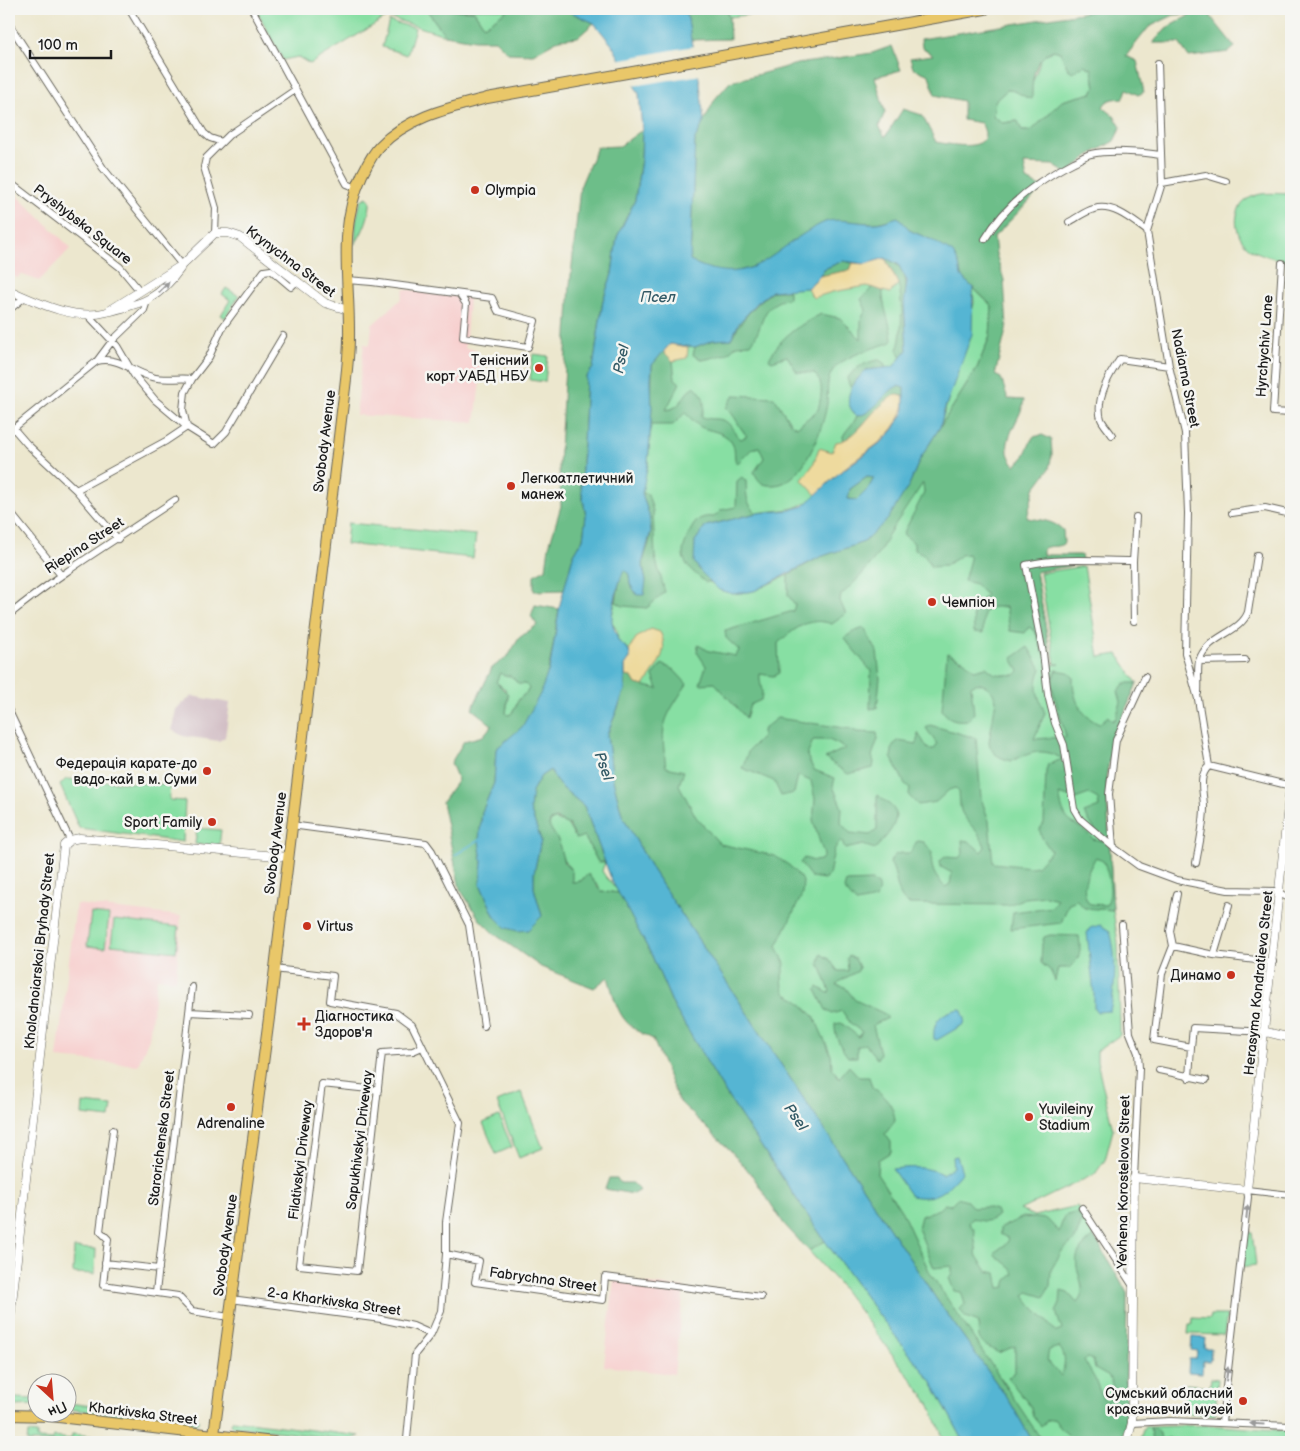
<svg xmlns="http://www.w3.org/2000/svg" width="1300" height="1451" font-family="'Balsamiq Sans',sans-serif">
	<rect width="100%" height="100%" fill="#f6f6f2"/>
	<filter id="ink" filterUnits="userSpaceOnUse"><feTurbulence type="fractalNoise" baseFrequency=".02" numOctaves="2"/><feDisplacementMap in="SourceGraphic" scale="10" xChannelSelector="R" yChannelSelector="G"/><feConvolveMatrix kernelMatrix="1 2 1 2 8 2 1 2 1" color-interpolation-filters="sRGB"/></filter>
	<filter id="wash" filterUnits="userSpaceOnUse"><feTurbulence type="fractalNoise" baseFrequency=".0096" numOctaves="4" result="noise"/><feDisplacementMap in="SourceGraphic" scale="20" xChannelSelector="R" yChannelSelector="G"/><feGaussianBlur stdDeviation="1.12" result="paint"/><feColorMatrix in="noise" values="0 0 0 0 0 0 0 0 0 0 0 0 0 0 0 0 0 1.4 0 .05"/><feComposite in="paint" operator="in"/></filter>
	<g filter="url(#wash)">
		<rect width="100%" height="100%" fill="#ece7ce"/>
		<path fill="#f7d0cf" d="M9 187 71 248 39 281 20 274 18 278 9 275Z
			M404 289 469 298 465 348 477 350 476 364 482 365 475 422 356 415 364 344 370 345 372 325 401 299Z
			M76 904 181 916 176 980 157 978 149 1038 138 1065 57 1058Z
			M614 1280 684 1288 674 1374 604 1366Z"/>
		<path fill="#d2bec5" d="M192 696 230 703 225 737 219 741 183 736 172 730 176 709Z"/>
		<path fill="#87dfa3" stroke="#527e60" d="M256 9H426L445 35 387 17 310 64 298 57 283 60Z
			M455 9H509L484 26 474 11Z
			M725 9H796L729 17Z
			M389 21 415 28 407 55 382 47Z
			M1054 50C1064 52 1065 59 1068 69L1084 65 1092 69 1095 87 1092 93 1062 101 1031 131H1022L1017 121 1003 123 993 116 995 100 1007 90H1017L1027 98 1042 56Z
			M1291 194V263C1279 259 1262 256 1251 249 1231 235 1230 202 1257 195 1267 192 1281 194 1291 194Z
			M367 197 370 200C371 213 363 233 355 244L356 221 361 200Z
			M843 261 898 264 907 350 893 367 886 368 890 389 905 397 817 496C796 512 782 509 757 513L710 582 719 589 733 594 754 591 788 575 940 427 955 378 974 303 973 288 992 306 990 336 977 368 940 427 1036 572 1052 665 1060 664H1055L1040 573 1084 566 1099 657 1118 654 1137 683 1113 740 1106 777 1113 910 1118 943 1120 1026V1035L1097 1051V1061L1113 1130 1105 1160 1095 1174 1020 1210 1034 1216 1077 1206 1127 1293 1125 1428 1122 1437 1103 1436 1089 1442H1033L1010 1402 937 1300 793 1082 625 690V665L629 650 618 641 617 631 611 620 648 464 652 408 651 380 663 351 753 310 824 269Z
			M226 288 239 296 225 318 221 315 230 300 222 294Z
			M533 354 548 356 545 382 530 380Z
			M348 523 476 535 473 558 346 544Z
			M500 672 514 677 516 682 528 685 529 688C527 695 521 695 518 701 514 707 516 711 509 715H506L508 697 505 689 496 682Z
			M66 779 169 785 170 800 185 801 183 842 79 828 60 785Z
			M552 819 567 824 574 836H584L598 862H605L602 871C606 879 614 884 619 893L601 891 598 885 585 876 581 881 572 882 570 868C558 858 558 839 549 826Z
			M197 828 221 830 219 847 195 844Z
			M91 913 109 915 105 948 87 946Z
			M114 920 179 927 176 952 111 945Z
			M521 1092 543 1148 519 1158 497 1102Z
			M83 1103 112 1106 110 1118 82 1115Z
			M499 1116 512 1147 496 1154 483 1123Z
			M1252 1232 1256 1265 1242 1267 1246 1234Z
			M825 1241 878 1314 931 1381 962 1438 945 1442 929 1403 839 1284 809 1251Z
			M74 1248 96 1249 95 1274 73 1273Z
			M1211 1315H1227L1224 1335 1188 1334 1189 1324H1192L1193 1318 1210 1319Z
			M1211 1378 1218 1379 1215 1415 1183 1413 1186 1384 1210 1386Z
			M15 1398 37 1399V1405L15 1406 12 1401Z
			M68 1403 198 1419 199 1420 196 1424 68 1409Z
			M233 1420 360 1436 349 1440 232 1426 231 1423Z
			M1208 1425 1291 1431V1442H1139L1144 1427Z
			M28 1433 37 1434V1439L53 1440 54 1437 71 1439 72 1434 156 1442H27Z"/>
		<path fill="#6dbe89" stroke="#446d52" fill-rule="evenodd" d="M426 9 474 11 484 26 509 9H564L594 23 578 37 560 39 533 54 508 53 495 40H475L445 35Z
			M683 9H725L729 17 730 39 691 40 688 19Z
			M1105 9H1212L1211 17 1235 47 1229 52 1189 57 1179 43H1153L1166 28 1192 14 1174 15 1149 27 1126 56 1137 61 1144 92 1138 95 1127 89 1124 98C1115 99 1107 98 1103 107L1114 116 1121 127 1114 141 1088 156 1067 174 1053 165 1024 164 1027 180 1042 188 994 237 996 254 1004 280 1007 326 995 375 1001 378 1008 399 1024 400C1021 422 995 444 1015 465L1022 460 1033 437 1042 435 1051 439 1052 454 1049 469 1034 489 1027 518C1040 520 1053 520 1063 530L1064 543C1058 549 1049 544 1043 549V555H1081L1083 563 1036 572 1050 652 1043 653 1035 631 1029 627 1025 633 1010 631 1006 607H993L984 612 983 633 974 632 973 610 986 595 976 584 964 581 970 559 968 554 961 555 945 566 931 567 925 556 914 549V543L903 534 924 493 923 483 888 535C880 557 858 580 841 595L840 601 846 614 832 624C809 616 796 628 778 643L779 673 773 676 760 674C759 683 764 691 761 700L750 705 746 718 715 683 700 684 706 666 697 652 698 645 709 651 736 656 739 650 726 638 725 631 793 611 795 605 788 595V575L820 557 864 542 909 485 920 459 977 368 990 336 992 306 961 276 959 264 932 240 911 231 898 218 876 223 827 221 758 266 730 273 710 270 690 261 695 139 715 99 730 82 797 64 872 53 892 46 901 70 875 77 885 112 879 126 885 137 903 109 922 115 936 142C947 144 986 152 985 134 985 131 983 126 981 123L963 120V101L935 95 929 75 913 68 910 58 933 55 922 47 921 39ZM1053 50 1060 52 1068 69 1073 72 1084 65 1092 69 1095 87 1092 93 1062 101 1031 131H1022L1018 121 1003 123 993 116 995 101 1007 90C1018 90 1022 97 1032 99 1032 78 1033 60 1053 50Z
			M642 130 641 159 635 200 617 237 612 274 603 300 593 368 586 377 581 487 586 516 583 539 573 556 564 590 534 591V575L546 569 549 546 561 506 559 466 570 285 580 187 597 147 620 146Z
			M885 258C915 271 904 288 904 314 905 326 907 338 907 350L901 358 897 349C903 340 902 298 899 287 896 277 889 267 885 258Z
			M843 261 853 263 850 270 820 276 824 269Z
			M876 279 883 287C881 307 892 323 892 342 877 347 843 356 833 370 826 380 828 390 827 403 824 427 803 485 774 485 762 486 759 482 754 472L764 458 759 447 752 449 737 464C733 458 736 452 733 445 727 432 714 432 703 428 697 426 690 417 685 413L673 425H651L652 365 663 351 673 361 675 379 680 383 666 410C683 408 682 394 694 386 704 393 707 405 701 416 709 421 717 417 725 421 733 425 734 435 741 439L747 436C739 428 735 414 726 408L734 395 774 397 791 424 797 427 818 410C821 396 825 385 814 373L797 372 787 356 772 361 769 359C781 336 798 326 821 314L840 318 861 339V319L866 310 861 299 870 290Z
			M773 291H789V298C758 305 766 324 751 344L737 345 727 354 703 360 693 355 695 347 713 340 731 339C741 320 755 304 773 291Z
			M879 360 884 363 886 368 866 370 850 387 847 379C855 367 865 362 879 360Z
			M898 385 904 388 905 397 895 395 844 441 843 436C847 428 854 424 857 416 874 413 883 393 898 385Z
			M742 477 746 481C747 497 745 502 757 513L706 526 695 541V562L710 582H705C697 575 684 566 683 555 682 547 691 527 696 522 700 517 708 516 714 517L721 510 736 507 737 481Z
			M867 477 874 478 868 489 857 500 848 499 850 489Z
			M642 493 648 494 653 511 655 557 665 592 647 608 623 606 616 602 620 577 624 570 629 574 630 584 646 581C639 553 649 555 651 531 652 518 645 505 642 493Z
			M535 605 559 609C552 649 549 693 523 727 516 735 504 742 496 749L494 783 482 812 479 840 482 862 480 884 495 917 542 916 534 888V873L541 840 530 809 532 791 541 776 550 770 559 785 584 806 605 862H598L584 836 576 839 569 825 556 819 550 821 549 826 558 840 564 863 572 871V882L581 881 588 874 601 891 619 893 652 956 674 1007 728 1097 825 1241 809 1251 784 1224 752 1175 731 1151 678 1100 653 1039C619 1024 618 1011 608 977L594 988 541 967 493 933 480 920 460 889 442 802 458 780 451 763 464 741 483 736 492 725 472 709 492 668 509 655 519 638 537 625 531 616ZM500 673 505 676H511L519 684H525L529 688C527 695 521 695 518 701 514 707 516 711 509 715L506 714 508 694 496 682Z
			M864 628 877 651 880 678 877 708 870 709 871 671 844 638 853 632Z
			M1028 647 1041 669C1033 687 1038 696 1045 713L1034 739 1066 737 1051 683 1056 670 1068 672 1073 677C1073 698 1079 714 1099 724L1108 716 1112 721 1116 718 1121 702 1118 691 1125 683H1137L1113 740 1106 777 1113 910 1084 908 1077 900 1069 903 1061 923 1011 929 1013 912 1052 907 1057 899 1046 896 1025 898 1008 905 909 904C894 896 899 876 890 863 893 852 900 853 910 853L917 841 924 842 932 852C930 868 934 876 945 887L950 884 952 873 941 867 940 861 945 857 959 858 963 853 962 840 969 841 981 852 985 847C980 831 970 827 962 813 959 807 960 798 959 792L955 788 949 790 936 802 918 805 909 796 910 788 905 784 891 757 893 745 898 741 917 744 918 733 928 749H934L937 744 926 728 930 725 976 738 981 798 989 821 993 863 1031 867 1037 866 1051 851 1041 836 1040 829 1044 823 1046 771 1048 764 1063 759C1040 747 1034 752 1011 761 1000 758 991 754 989 742L996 700C993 689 981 679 971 686L974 713 969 720C958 721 949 721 942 710L947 653 965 661 974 670 986 667 995 674 1015 675 1019 671 1012 658ZM1059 794 1075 799 1089 794 1098 799 1099 807 1084 813 1102 841 1093 839C1073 817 1065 830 1059 794ZM1096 857 1104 862C1108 873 1114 894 1106 905L1090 904C1078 891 1088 870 1096 857Z
			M662 664 674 670 687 684C663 721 660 722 666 767L684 771 679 785 696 817 720 844 775 856 790 866 803 881 802 895 777 946 785 964 782 976 783 988 786 994 796 999 814 1016 831 1055 832 1067 839 1078 849 1066 859 1077H869L872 1087C886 1096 894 1105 895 1121L885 1134 891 1142V1152L878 1160 877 1174 902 1212 930 1273 1039 1436 1038 1442H1033L1010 1402 937 1300 653 871 622 815 613 780 607 735 625 690V676L632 677 636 684 658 689 653 676Z
			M777 718 851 729 857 732 877 733 878 739 872 756 874 762 873 768 848 774 825 758 846 748 829 740H813L807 756 814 770 835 778 833 786 842 808 841 823 850 833 870 835 877 830V795C882 799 889 803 893 808 903 821 883 840 875 849L863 845 845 849 841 840 834 850 829 875 824 879 811 877 800 863 804 858 814 861 821 860 824 855 813 821 815 799 811 781 798 776 794 793 781 796 774 781 742 768 749 750 762 737V730Z
			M872 881 877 884 879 890 876 899 856 903 844 889 846 882Z
			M1050 935 1079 936C1081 950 1081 958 1070 968H1058L1055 981 1050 970 1041 963 1042 944 1044 937Z
			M821 954 829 959 838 971H848L847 958 849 956 855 959 859 967 858 971 840 981 836 985 845 987 855 1000 883 1013 888 1018 873 1025 880 1053 877 1059 865 1044 857 1047V1057H848C841 1048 834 1036 835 1024L841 1023 859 1037 862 1032 851 1024 842 1011 832 1014 826 1010 816 990 818 987 828 993 830 991 819 963Z
			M609 1178H617L620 1183H633L640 1190 633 1194 605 1189Z
			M957 1198 967 1201 973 1208 986 1207 996 1210 998 1215C990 1223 982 1222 973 1218L969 1223 975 1231C973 1240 978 1246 976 1255L987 1271 996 1273 999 1288 1005 1287 1007 1280 1014 1274 1011 1268 995 1255V1252L1006 1244 1009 1239 1000 1234V1228L1023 1217 1047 1219 1059 1232 1064 1216 1078 1212 1082 1221 1075 1240 1062 1251 1051 1270 1050 1286 1044 1297 1028 1292 1024 1296 1056 1332 1062 1330 1056 1312 1060 1304 1061 1291 1068 1293 1077 1303C1092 1286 1068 1269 1080 1250 1083 1245 1089 1241 1094 1236L1127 1293 1125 1428 1122 1437C1089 1435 1075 1451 1054 1419L1048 1420 1041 1426 1033 1417 1031 1407 1008 1378 1015 1372V1346L999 1353C982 1344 976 1343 979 1322L965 1317 960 1309 965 1304 961 1292 954 1291 949 1278 952 1273V1266L934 1268 918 1228 921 1216 939 1209 944 1204 950 1205ZM1059 1347C1067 1356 1065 1365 1061 1376L1047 1360 1049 1350ZM1087 1358 1093 1360 1095 1369 1109 1377 1116 1394 1106 1401 1103 1399 1095 1379 1084 1360Z
			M1150 1428 1157 1430 1162 1440 1168 1438 1180 1442H1152Z"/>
		<path fill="#eeda9e" stroke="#857b5d" d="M885 258 898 284 890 293 867 286 832 292 813 298 807 288 820 276 850 270 853 263 865 264Z
			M670 344 688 347 687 358 673 361 663 351Z
			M895 394 905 397C901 439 866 448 839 473 831 480 824 488 817 496L802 480 813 465 819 448 832 452 836 442C854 440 864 422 876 410 882 404 889 399 895 394Z
			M651 629 660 632C671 653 654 669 644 686L636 684 632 677 625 676V665L630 658 629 650 636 638Z"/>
		<path fill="#54b5d3" stroke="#386878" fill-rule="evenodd" d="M564 9H683L688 19 691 40 700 83 704 122 695 139 690 261C756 292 772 246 825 222 836 217 862 224 875 223 882 223 890 219 898 217L911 231 932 240 953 253 959 264 961 276 973 288 972 334 944 411 940 427 920 459 909 485 888 519 864 542 820 557 754 591 733 594 719 590 701 572 694 562 695 541 706 526 757 513 790 510 804 506 839 473 884 440 894 429 904 412V388L898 386C883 393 874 414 857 416 839 400 853 383 866 370L893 367 907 350 904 303 907 281 898 264 885 258 865 264 843 261 824 269 820 276 807 288 772 291 758 302 739 323 731 339 713 340 695 347 670 344 652 365 651 380 652 408 648 464 642 493 649 515 651 531 642 564 646 581 644 595H637L630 584 629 574 624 570C620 577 612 609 612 618 611 624 617 634 618 641L629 650 630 658 625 665V690L607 735 613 780 622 815 653 871 937 1300 1010 1402 1033 1442H968L962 1438 931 1381 878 1314 825 1241 728 1097 674 1007 652 956 612 881 584 806 559 785 550 770 541 776 532 791 530 809 541 840 534 873V888L542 916 528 930 518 931 506 928 495 917 480 884 482 862 479 840 482 812 494 783 496 749 522 727 540 694 550 666 560 604 573 556 583 539 586 516 581 487 586 377 593 368 603 300 612 274 617 237 635 200 641 159 642 130 639 94 612 45 594 23ZM867 477 874 478 868 489 857 500 848 499 850 489Z
			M1100 925 1110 931C1117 955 1116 986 1110 1011L1097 1012 1094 1008V994L1087 933 1090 928Z
			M961 1009 965 1018 964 1024 937 1040 934 1039C932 1020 943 1011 961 1009Z
			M957 1156 962 1172C946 1190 937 1201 911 1196L892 1169C910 1167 926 1166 942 1174L953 1167 952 1157Z
			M1192 1337 1205 1338 1204 1348H1211L1210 1361H1203L1202 1373 1188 1372 1189 1359H1196L1197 1351 1191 1350Z"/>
		<path fill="#ece7ce" d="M694 46 701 75 632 86 617 60Z"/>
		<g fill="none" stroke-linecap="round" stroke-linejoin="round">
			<path stroke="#54b5d3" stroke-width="2" d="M455 855 479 840"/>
		</g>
	</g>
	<g filter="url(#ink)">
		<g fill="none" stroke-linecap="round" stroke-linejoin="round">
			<g stroke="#65635a" stroke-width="8">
				<path id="minor" d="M129 9 204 133 210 138 222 142
					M252 9 347 184 357 188
					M9 24 103 168 182 265
					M1158 63 1162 183 1147 231 1169 366 1185 433 1188 513 1185 653 1198 699 1209 766
					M9 182 120 267 139 290
					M1162 183 1206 175 1226 181
					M1069 222C1077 218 1085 211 1094 209 1113 203 1133 221 1147 231
					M215 233 216 208 204 167 206 158 229 135 295 90
					M985 239C1005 205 1038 180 1074 162 1079 160 1085 155 1091 154 1107 150 1143 152 1160 155
					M1282 263 1273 412 1291 413
					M347 280 372 282 492 298 498 311 535 321 528 347 463 337 466 304 460 295
					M9 310 25 297
					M88 315 117 346 134 375 155 400 187 427 214 444 226 432 283 336
					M97 361C119 356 132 372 152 377 165 381 179 377 192 379
					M14 429 27 444 76 490 118 539
					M9 432 97 361 112 341 144 310 147 301
					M1112 435C1109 430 1103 424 1101 419 1095 399 1109 375 1120 359L1169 366
					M76 490 166 441 187 427 183 410 185 392 192 379 209 357 222 328 264 271 271 270 291 287 297 281
					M9 511 60 574
					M1232 513 1265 508 1291 514
					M9 615C61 572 119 538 175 500
					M1134 621 1133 561 1136 517
					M1199 661 1245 660
					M1145 677 1116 740 1109 794 1113 847 1139 866 1177 880 1228 890 1275 891 1291 899
					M1198 693C1199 683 1197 670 1199 661 1207 635 1240 634 1248 612L1257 555
					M9 711 70 840
					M291 825 426 843 432 851 469 925 484 1026
					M1113 847 1080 819 1074 809 1064 745 1055 723 1048 695 1043 653 1026 565C1060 557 1098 561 1133 561
					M1196 863C1199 845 1204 825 1204 807 1204 793 1197 777 1209 766L1291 786
					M1177 894 1170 931 1173 946 1162 974 1154 1040 1191 1047 1193 1028 1266 1032
					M1122 925 1130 1033 1138 1053 1139 1068 1134 1178
					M1173 946 1214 955 1273 962
					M1214 955 1229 905
					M274 969 333 976 330 1001 396 1013 412 1025 460 1123 446 1222V1254L441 1311 431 1334 415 1354 407 1439
					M189 1012 249 1015
					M1159 1070 1206 1080
					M1189 1078 1191 1047
					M378 1090 322 1084 299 1265 357 1271 382 1053 413 1051 422 1047
					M113 1130 100 1231 108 1239 103 1285 178 1296 192 1311 229 1317
					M1082 1208 1133 1286
					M446 1254 479 1261 475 1282 603 1300 605 1277 761 1297
					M105 1263 159 1269
					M156 1292 192 987
					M231 1299 381 1319 413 1326 431 1334
					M1222 1422 1248 1197 1247 1190 1291 1195
					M1132 1423 1170 1421 1291 1426"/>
			</g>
			<g stroke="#65635a" stroke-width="9">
				<path id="tertiary" d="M9 290C38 303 75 321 107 312L182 265 215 233H228L240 237 325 303 348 310
					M111 311C145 303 159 298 180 269
					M1266 1032 1291 1038
					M9 1329 64 845 70 840 80 838 287 857
					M1127 1442 1132 1423 1134 1178 1247 1190 1291 778"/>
			</g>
			<g stroke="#65635a" stroke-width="12">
				<path id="primary" d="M9 1415 50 1416 274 1442
					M213 1442 269 1018 341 420C344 393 349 364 349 337 350 279 337 230 362 175 367 165 372 154 380 146 408 117 449 108 487 98L985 9"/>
			</g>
			<use href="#minor" stroke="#fff" stroke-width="6"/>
			<use href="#tertiary" stroke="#fff" stroke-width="8"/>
			<use href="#primary" stroke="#e9c769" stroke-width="10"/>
		</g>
		<defs><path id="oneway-solid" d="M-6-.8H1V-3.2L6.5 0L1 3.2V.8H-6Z" transform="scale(1.25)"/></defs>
		<g fill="#999">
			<use href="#oneway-solid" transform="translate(164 287) rotate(-46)"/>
			<use href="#oneway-solid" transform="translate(1247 1212) rotate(-84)"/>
			<use href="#oneway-solid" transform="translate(1227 1374) rotate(-82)"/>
			<use href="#oneway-solid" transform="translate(1257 1424) rotate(-177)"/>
		</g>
	</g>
	<g fill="#c8321e" stroke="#f6f6f2" stroke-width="2">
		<circle cx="475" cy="190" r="5"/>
		<circle cx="539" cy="368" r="5"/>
		<circle cx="511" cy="486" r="5"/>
		<circle cx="932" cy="602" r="5"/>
		<circle cx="207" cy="771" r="5"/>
		<circle cx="212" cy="822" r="5"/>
		<circle cx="307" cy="926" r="5"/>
		<circle cx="1231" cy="975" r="5"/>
		<path d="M301.5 1016.5h5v5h5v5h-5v5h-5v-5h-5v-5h5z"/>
		<circle cx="231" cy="1107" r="5"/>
		<circle cx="1029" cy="1117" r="5"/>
		<circle cx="1243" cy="1401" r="5"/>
	</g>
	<g text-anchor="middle" stroke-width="5" stroke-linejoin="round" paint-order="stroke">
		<g font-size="14" fill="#1c1c1c" stroke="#f6f6f2" text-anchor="start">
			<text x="485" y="195">Olympia</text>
			<text x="529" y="365" text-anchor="end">Тенісний<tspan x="529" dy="16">корт УАБД НБУ</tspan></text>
			<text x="521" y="483">Легкоатлетичний<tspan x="521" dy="16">манеж</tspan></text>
			<text x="942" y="607">Чемпіон</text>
			<text x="197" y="768" text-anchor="end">Федерація карате-до<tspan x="197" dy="16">вадо-кай в м. Суми</tspan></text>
			<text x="202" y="827" text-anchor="end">Sport Family</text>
			<text x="317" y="931">Virtus</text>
			<text x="1221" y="980" text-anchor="end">Динамо</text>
			<text x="315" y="1021">Діагностика<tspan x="315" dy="16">Здоров'я</tspan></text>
			<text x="1039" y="1114">Yuvileiny<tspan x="1039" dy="16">Stadium</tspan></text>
			<text x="231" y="1128" text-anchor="middle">Adrenaline</text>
			<text x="1233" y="1398" text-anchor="end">Сумський обласний<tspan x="1233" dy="16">краєзнавчий музей</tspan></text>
		</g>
		<g font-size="14" fill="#1c1c1c" stroke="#f6f6f2">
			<text transform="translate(83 224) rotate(38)" y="5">Pryshybska Square</text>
			<text transform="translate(291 261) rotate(37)" y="5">Krynychna Street</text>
			<text transform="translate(1264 346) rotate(-86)" y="5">Hyrchychiv Lane</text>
			<text transform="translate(1186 378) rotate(79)" y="5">Nadiarna Street</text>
			<text transform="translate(324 441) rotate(-83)" y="5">Svobody Avenue</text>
			<text transform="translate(84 545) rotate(-33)" y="5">Riepina Street</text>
			<text transform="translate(275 843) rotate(-83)" y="5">Svobody Avenue</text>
			<text transform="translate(39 951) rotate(-84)" y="5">Kholodnoiarskoi Bryhady Street</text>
			<text transform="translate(1258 983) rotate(-84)" y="5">Herasyma Kondratieva Street</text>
			<text transform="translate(161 1138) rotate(-83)" y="5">Starorichenska Street</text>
			<text transform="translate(359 1140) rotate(-83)" y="5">Sapukhivskyi Driveway</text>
			<text transform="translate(300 1160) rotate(-83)" y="5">Filativskyi Driveway</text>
			<text transform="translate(1123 1182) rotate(-89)" y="5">Yevhena Korostelova Street</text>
			<text transform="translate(225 1245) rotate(-82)" y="5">Svobody Avenue</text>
			<text transform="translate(543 1279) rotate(8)" y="5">Fabrychna Street</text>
			<text transform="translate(334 1301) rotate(8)" y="5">2-a Kharkivska Street</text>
			<text transform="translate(143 1413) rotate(7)" y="5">Kharkivska Street</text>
		</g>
		<g font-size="15" font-style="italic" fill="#325965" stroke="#f6f6f2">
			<text x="658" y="302">Псел</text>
			<text transform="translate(621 359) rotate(-78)" y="5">Psel</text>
			<text transform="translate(604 766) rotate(70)" y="5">Psel</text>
			<text transform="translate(796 1117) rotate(55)" y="5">Psel</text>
		</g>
	</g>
	<rect width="1300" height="1451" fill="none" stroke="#f6f6f2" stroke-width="30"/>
	<g transform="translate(52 1398) rotate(154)"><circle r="24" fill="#f6f6f2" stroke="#9f9f9c"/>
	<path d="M0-4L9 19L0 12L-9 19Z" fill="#c8321e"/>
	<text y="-8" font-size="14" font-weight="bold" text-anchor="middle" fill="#1c1c1c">Пн</text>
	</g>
	<path d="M30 50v8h81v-8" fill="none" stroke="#1c1c1c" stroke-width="2.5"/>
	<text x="38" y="50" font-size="15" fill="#1c1c1c" stroke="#f6f6f2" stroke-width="4" paint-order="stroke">100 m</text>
</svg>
